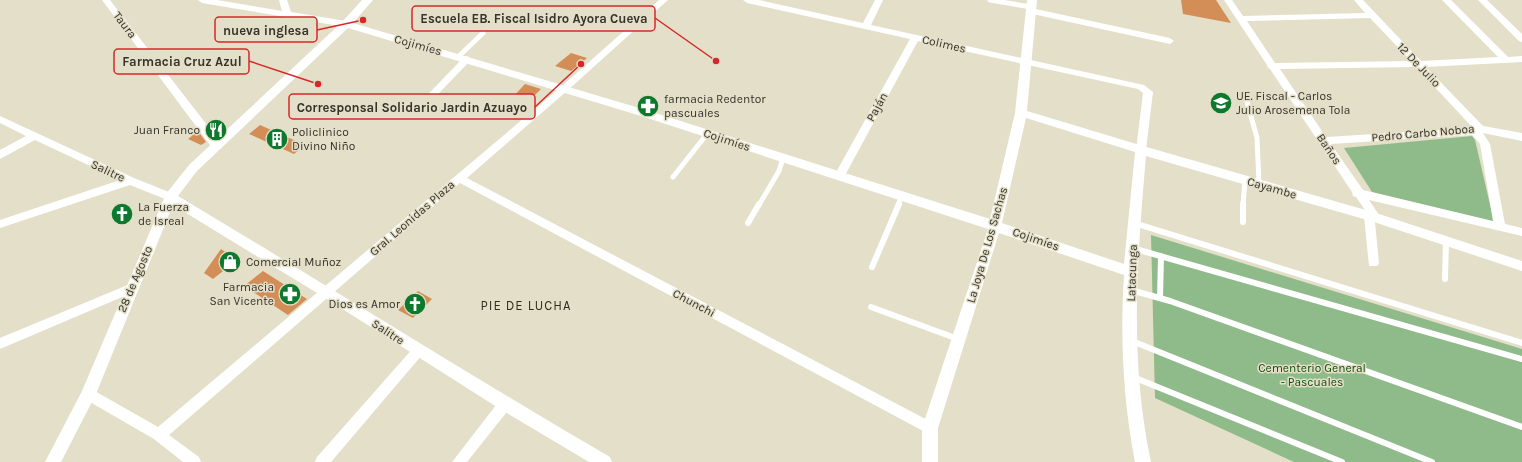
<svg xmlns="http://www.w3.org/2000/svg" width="1522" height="462" font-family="Karla,sans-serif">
	<rect width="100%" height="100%" fill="#e4dfc8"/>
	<path fill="#8fba89" d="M1472 136 1475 140 1494 222 1372 192 1344 148Z
		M1151 235 1522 349V462H1294L1155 398Z"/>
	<path fill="#d38e57" d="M1181 0H1216L1231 23 1183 14Z
		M571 53 587 58 571 71 555 66Z
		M525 84 541 89 532 98 529 97 522 104 510 100Z
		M210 121 224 126 216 133 208 123Z
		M260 125 305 145 294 154 249 134Z
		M198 131 206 142 201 145 188 139Z
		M221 249 237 260 213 279 204 273Z
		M263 271 307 299 288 315 244 286Z
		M418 291 432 299 413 318 398 310Z"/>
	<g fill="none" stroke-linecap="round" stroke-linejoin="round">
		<path stroke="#fff" stroke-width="5" d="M990 0 1031 7
			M458 57 483 33
			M1246 98 1257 138 1259 184
			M673 177 707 134
			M759 205 779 171 783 158
			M898 205 902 196
			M1243 205 1245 180"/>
		<path stroke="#fff" stroke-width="6" d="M1243 204V222
			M748 223 759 204
			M1134 223 1522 343
			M1132 248 1522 359
			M872 267 899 204
			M1445 279 1446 240
			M1131 290 1170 301 1522 427
			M1160 298 1161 256
			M871 307 958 339
			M1132 341 1432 462
			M1133 377 1342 462"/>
		<path fill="#fff" fill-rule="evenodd" d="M102 0H110L221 143 222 146 221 149H213Z
			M198 0H217L282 11 279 0H287L291 12 346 21 350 24 346 27 202 3Z
			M659 0H668L568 90 467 178 935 424 937 428 935 432 930 434 925 432 460 183 169 435 199 457 201 462H183L154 439 83 398 82 394 83 390 88 388 93 390 158 427 562 86Z
			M743 0H759L863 23 875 0H883L871 25 1144 85 1153 92 1146 150 1141 154 1136 150 1143 93 1138 89 918 41 843 179H835L834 176 910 39 747 3Z
			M1224 0H1232L1243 16 1365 13 1354 0H1363L1421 61 1498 57 1442 0H1451L1508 57 1522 56V62L1426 67 1483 126 1522 133V141L1483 133 1490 144 1505 224 1522 228V236L1369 200 1381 218 1380 221 1375 222 1379 263 1377 266H1369L1364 216 1367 213 1356 197 1353 196 1352 192 1270 69 1268 68 1267 65ZM1370 18 1411 61 1275 63 1247 21ZM1416 67 1473 128 1326 137 1280 69ZM1472 135 1480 144 1493 221 1363 190 1331 144Z
			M1478 0H1487L1522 34V42L1519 41Z
			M1031 8 1170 38 1174 41 1170 44 1028 13 1027 11Z
			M467 56 472 59 470 61 415 118H409L407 116 409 114 464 57Z
			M0 116 134 178 174 194 175 197 170 201 130 185 0 228V220L120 180 35 140 0 159V150L26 136 0 123Z
			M130 284 134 286 136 289 134 292 0 349V338Z
			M418 346 422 347 424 351 422 355 331 462H315L317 457 414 347Z
			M505 398 510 400 511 404 510 408 467 462H452L500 400Z"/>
		<path fill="#fff" fill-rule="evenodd" d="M362 0H373L353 23 646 110 990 219 1015 113 1027 0H1037L1027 111 1143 146 1376 213 1522 261V271L1374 222 1146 156C1137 261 1129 358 1151 462H1135C1123 400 1120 338 1124 275L999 233 938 428V462H922V428L988 229 638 115 348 28 197 171 178 196C322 282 464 372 610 457L612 462H589L500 409 322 296 173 205 96 394 61 462H45L82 391 166 194 189 165 342 22ZM1026 118 1135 152 1124 264 1002 223Z"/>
	</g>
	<defs>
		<g id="school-disc" transform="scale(1.15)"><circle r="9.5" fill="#0d792d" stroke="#e4dfc8"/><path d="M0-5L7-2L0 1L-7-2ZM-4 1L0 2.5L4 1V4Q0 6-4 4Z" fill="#fff"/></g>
		<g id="pharmacy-disc" transform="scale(1.15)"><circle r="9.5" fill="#0d792d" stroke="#e4dfc8"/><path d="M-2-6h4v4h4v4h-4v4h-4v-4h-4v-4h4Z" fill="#fff"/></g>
		<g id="restaurant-disc" transform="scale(1.15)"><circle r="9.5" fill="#0d792d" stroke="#e4dfc8"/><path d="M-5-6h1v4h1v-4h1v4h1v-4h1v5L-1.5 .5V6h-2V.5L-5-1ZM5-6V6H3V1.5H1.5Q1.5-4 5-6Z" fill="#fff"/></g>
		<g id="building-disc" transform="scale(1.15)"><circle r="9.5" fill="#0d792d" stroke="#e4dfc8"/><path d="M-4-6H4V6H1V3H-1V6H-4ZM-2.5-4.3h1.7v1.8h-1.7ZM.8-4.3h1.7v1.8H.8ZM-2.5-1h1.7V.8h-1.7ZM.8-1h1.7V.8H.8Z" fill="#fff"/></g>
		<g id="church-disc" transform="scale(1.15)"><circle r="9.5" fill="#0d792d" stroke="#e4dfc8"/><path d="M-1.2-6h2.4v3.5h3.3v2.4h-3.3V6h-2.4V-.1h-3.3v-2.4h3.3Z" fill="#fff"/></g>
		<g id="shop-disc" transform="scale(1.15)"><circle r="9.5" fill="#0d792d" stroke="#e4dfc8"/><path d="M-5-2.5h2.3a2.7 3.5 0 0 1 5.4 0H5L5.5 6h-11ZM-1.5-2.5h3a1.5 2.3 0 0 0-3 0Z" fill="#fff"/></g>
	</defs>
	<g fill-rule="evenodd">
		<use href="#school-disc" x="1221" y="103"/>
		<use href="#pharmacy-disc" x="648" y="106"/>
		<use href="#restaurant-disc" x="216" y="130"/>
		<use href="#building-disc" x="277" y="139"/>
		<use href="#church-disc" x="122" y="214"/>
		<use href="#shop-disc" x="230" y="262"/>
		<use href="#pharmacy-disc" x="290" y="294"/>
		<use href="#church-disc" x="415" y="304"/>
	</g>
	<g text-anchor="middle" stroke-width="3" stroke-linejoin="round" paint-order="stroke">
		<g font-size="12" fill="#35332a" stroke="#e4dfc8">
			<text transform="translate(125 25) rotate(53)" y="4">Taura</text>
			<text transform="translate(944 44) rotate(13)" y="4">Colimes</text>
			<text transform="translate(418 45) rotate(16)" y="4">Cojimíes</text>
			<text transform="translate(1419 65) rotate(46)" y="4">12 De Julio</text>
			<text transform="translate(877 107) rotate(-61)" y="4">Paján</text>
			<text transform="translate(1423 133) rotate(-5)" y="4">Pedro Carbo Noboa</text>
			<text transform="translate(727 140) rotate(18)" y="4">Cojimíes</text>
			<text transform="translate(1329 149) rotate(56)" y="4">Baños</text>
			<text transform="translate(108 171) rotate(25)" y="4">Salitre</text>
			<text transform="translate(1272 188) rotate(16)" y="4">Cayambe</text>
			<text transform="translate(412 218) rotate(-41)" y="4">Gral. Leonidas Plaza</text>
			<text transform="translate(1036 239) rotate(19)" y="4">Cojimíes</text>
			<text transform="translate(987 245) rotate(-74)" y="4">La Joya De Los Sachas</text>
			<text transform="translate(1132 273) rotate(-88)" y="4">Latacunga</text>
			<text transform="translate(135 279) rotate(-67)" y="4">28 de Agosto</text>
			<text transform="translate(694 303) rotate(28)" y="4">Chunchi</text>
			<text transform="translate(388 332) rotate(33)" y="4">Salitre</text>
		</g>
		<g font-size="12" fill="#35332a" stroke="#e4dfc8" text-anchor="start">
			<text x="1236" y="100">UE. Fiscal - Carlos<tspan x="1236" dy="14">Julio Arosemena Tola</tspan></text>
			<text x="664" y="103">farmacia Redentor<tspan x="664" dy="14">pascuales</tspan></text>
			<text x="200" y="134" text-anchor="end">Juan Franco</text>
			<text x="292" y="136">Policlinico<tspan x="292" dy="14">Divino Niño</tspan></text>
			<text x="138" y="211">La Fuerza<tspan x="138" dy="14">de Isreal</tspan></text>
			<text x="246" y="266">Comercial Muñoz</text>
			<text x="274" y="291" text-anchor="end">Farmacia<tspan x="274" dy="14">San Vicente</tspan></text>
			<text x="400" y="308" text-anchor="end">Dios es Amor</text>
		</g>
		<g font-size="12" fill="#104a07" stroke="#e4dfc8">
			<text x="1312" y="372">Cementerio General<tspan x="1312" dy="14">- Pascuales</tspan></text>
		</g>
		<g font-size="13" letter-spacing="1" fill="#302c1a" stroke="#e4dfc8">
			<text x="526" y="310">PIE DE LUCHA</text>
		</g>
	</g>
	<path fill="none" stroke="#d62828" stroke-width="1.5" d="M716 61L655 18M363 20L317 30M318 84L249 61M581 64L535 107"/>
	<g fill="#d62828" stroke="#e4dfc8" stroke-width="1.5">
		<circle cx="716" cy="61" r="4"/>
		<circle cx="363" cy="20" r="4"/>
		<circle cx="318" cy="84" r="4"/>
		<circle cx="581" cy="64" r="4"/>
	</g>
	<g fill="#e4dfc8" stroke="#d62828" stroke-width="1.5">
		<rect x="412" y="6" width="243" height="25" rx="4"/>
		<rect x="215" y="17" width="102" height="25" rx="4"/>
		<rect x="114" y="49" width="135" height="25" rx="4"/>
		<rect x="289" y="94" width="246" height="25" rx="4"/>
	</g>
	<g font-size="13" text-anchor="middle" font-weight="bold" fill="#35332a">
		<text x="534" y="23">Escuela EB. Fiscal Isidro Ayora Cueva</text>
		<text x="266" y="35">nueva inglesa</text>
		<text x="182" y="66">Farmacia Cruz Azul</text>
		<text x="412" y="112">Corresponsal Solidario Jardin Azuayo</text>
	</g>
</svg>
